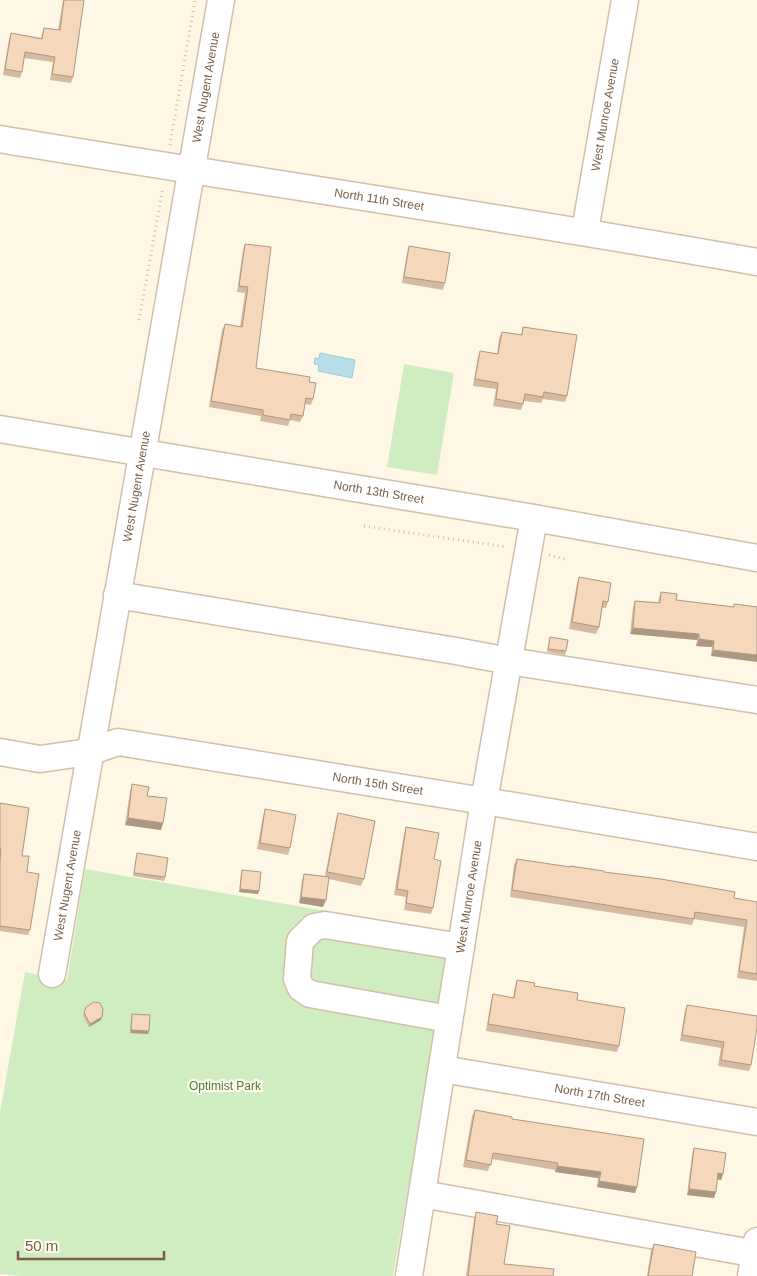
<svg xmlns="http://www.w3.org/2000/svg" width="757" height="1276" font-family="Arial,sans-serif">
	<rect width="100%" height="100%" fill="#fef7e6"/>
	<path fill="#d0edc2" d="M404 364 454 373 437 475 387 467Z
		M85 869 453 933 393 1276H22L0 1274V1112L25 972 67 980Z"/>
	<path fill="#b8dee9" stroke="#9dcddc" d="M320 353 355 360 352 378 318 371 319 365 314 364 315 358 319 359Z"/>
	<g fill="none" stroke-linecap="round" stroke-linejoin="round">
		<g stroke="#d1bfaa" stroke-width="29">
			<g id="minor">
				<path id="s1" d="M0 139C252 181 505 217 757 262"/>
				<path id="s2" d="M585 231 625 0"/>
				<path id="s3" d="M0 429 534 518 757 558"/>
				<path d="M117 595 456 651 509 661 757 700"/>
				<path id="s4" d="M0 752 40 759 89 752 118 742 484 801 757 847"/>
				<path id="s5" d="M52 974 221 0"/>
				<path d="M449 1019 310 994 301 988 297 979 300 941 314 927 325 925 461 947"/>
				<path id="s6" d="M442 1069 757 1122"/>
				<path d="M422 1194 757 1254"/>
				<path id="s7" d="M409 1276 484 801 534 518"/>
				<path d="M751 1276 757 1241"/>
			</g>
		</g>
		<path stroke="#dbbb9e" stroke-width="3" stroke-dasharray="1 4" stroke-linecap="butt" d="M170 145 195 0
			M139 320 163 188
			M364 526 507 547
			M549 555 565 559"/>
		<use href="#minor" stroke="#fff" stroke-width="26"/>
	</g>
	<path fill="#d3baa1" d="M63 0H84L73 77 71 83 50 80 53 62 24 58 22 72 20 78 3 75 9 39 11 33 41 38 44 28 58 30Z
		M245 244 256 368 309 382 313 399 311 405 305 404 303 416 300 422 290 420 288 426 260 421 261 416 209 407 222 330 225 324 240 327 245 293 237 292 243 250Z
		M409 246 445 283 443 290 402 283 407 253Z
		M523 327 567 396 565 402 543 399 541 403 524 401 521 410 493 406 496 389 473 386 478 357 480 351 497 354 499 338 502 332 521 335Z
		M579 577 608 602 606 608H602L599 627 596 634 569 629 577 583Z
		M661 592 676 600 733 607 734 604 757 607 711 656 712 647 696 646 697 640 630 634 633 607 635 601 658 603 659 598Z
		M550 637 566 651 565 655 547 652Z
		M132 784 147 796 161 830 125 825 130 791Z
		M0 803 22 856 27 872 30 930 28 935 0 931Z
		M265 809 290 848 288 855 257 849 263 816Z
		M338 813 364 879 361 886 329 879 323 907 299 903 302 880 304 874 325 876 336 819Z
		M406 827 434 859 433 908 431 914 404 910 406 897 394 895 404 834Z
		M137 853 165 877 164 881 133 876Z
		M517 859 604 872 734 898 757 902V981L737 978 744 927 694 919 692 925 510 897 514 865Z
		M242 870 258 894 239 892 241 873Z
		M517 980 577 1000 619 1046 617 1052 486 1031 491 1001 493 994 513 998 515 986Z
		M687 1005 751 1065 749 1071 718 1066 721 1048 680 1041 685 1011Z
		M86 1007 101 1020 89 1027 83 1016Z
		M132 1014 149 1031 148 1034 130 1033 131 1017Z
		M475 1110 512 1119 637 1187 635 1193 597 1187 598 1178 555 1172V1170L492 1159 488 1171 463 1167 472 1116Z
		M694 1148 723 1174 721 1180 717 1179 714 1198 687 1195 692 1155Z
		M476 1212 496 1224 504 1264 553 1276H466L474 1219Z
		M654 1244 692 1276H647L651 1250Z"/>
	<path fill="#ac9783" d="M633 628 699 634 697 640 630 634Z
		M699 639 714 641 712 647 696 646Z
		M713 650 757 655V662L711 656Z
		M128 818 163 823 161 830 125 825Z
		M240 889 259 891 258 894 239 892Z
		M301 897 326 900 323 907 299 903Z
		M102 1017 101 1020 89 1027 90 1024Z
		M131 1030 149 1031 148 1034 130 1033Z
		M557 1166 601 1172 598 1178 555 1172Z
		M718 1173 723 1174 721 1180 716 1179Z
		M599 1181 637 1187 635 1193 597 1187Z
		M689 1189 716 1192 714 1198 687 1195Z"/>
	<path fill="#f5d8bb" stroke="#ac9783" d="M64 0H84L73 77 52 74 55 57 25 52 22 72 5 69 11 33 42 39 44 28 60 30Z
		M245 244 271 247 256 368 310 377 309 382 316 383 313 399 306 398 303 416 291 414 290 420 263 415V410L211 401 225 324 242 327 248 287 239 286Z
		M409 246 450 253 445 283 404 277Z
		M523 327 577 335 567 396 544 392 543 397 525 394 523 404 496 399 498 383 475 379 480 351 498 354 502 332 522 335Z
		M579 577 611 583 608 602 603 601 599 627 572 622Z
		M661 592 677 594 676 600 734 607V604L757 607V655L713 650 714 641 699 639V634L633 628 635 601 660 603Z
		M550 637 568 640 566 651 548 649Z
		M132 784 149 787 147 796 167 798 163 823 128 818Z
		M0 803 29 808 22 856H29L27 872 39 874 30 930 0 926V859L1 849H0Z
		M265 809 296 815 290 848 260 843Z
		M338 813 375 821 364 879 327 872Z
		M406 827 439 833 434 859 441 861 433 908 406 903 408 891 397 889Z
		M137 853 168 858 165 877 134 873Z
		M517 859 570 867V866L604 871V872L661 879 735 892 734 898 757 902V974L739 971 747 920 695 912 694 919 512 890Z
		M242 870 261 872 259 891 240 889Z
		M304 874 329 877 326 900 301 897Z
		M517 980 535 983 534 986 578 993 577 1000 625 1008 619 1046 488 1024 493 994 514 998Z
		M94 1002 100 1003 103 1009 102 1017 90 1024 84 1013 86 1007Z
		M687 1005 757 1016V1028L751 1065 721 1060 724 1042 682 1035Z
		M132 1014 150 1015 149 1031 131 1030Z
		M475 1110 512 1117V1119L644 1139 637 1187 599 1181 601 1172 557 1166 558 1163 493 1153 491 1165 466 1160Z
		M694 1148 726 1153 723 1174 718 1173 716 1192 689 1189Z
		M476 1212 498 1216 496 1224 510 1226 504 1264 554 1269 553 1276H468Z
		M654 1244 696 1252 692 1276H648Z"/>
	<g text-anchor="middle" stroke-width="4.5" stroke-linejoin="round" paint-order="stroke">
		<g font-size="12" fill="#795e48" stroke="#fffaed">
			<text dy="4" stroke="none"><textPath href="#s5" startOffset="900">West Nugent Avenue</textPath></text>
			<text dy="4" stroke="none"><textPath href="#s2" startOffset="118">West Munroe Avenue</textPath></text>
			<text dy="4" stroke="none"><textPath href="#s1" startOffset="384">North 11th Street</textPath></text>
			<text dy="4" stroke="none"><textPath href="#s5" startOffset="495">West Nugent Avenue</textPath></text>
			<text dy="4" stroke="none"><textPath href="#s3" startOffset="384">North 13th Street</textPath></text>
			<text dy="4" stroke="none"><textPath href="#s4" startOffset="384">North 15th Street</textPath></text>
			<text dy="4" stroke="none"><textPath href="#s5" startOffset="90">West Nugent Avenue</textPath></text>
			<text dy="4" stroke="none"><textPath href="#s7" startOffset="384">West Munroe Avenue</textPath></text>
			<text dy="4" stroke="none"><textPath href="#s6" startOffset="160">North 17th Street</textPath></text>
		</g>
		<g font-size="12" fill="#497a3c" stroke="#fffaed">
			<text x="225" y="1090">Optimist Park</text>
		</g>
	</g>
	<path d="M18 1251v8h146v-8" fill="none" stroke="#795e48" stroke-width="2.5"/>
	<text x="25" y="1251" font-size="15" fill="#795e48" stroke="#fffaed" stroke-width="4" paint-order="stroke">50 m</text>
</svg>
